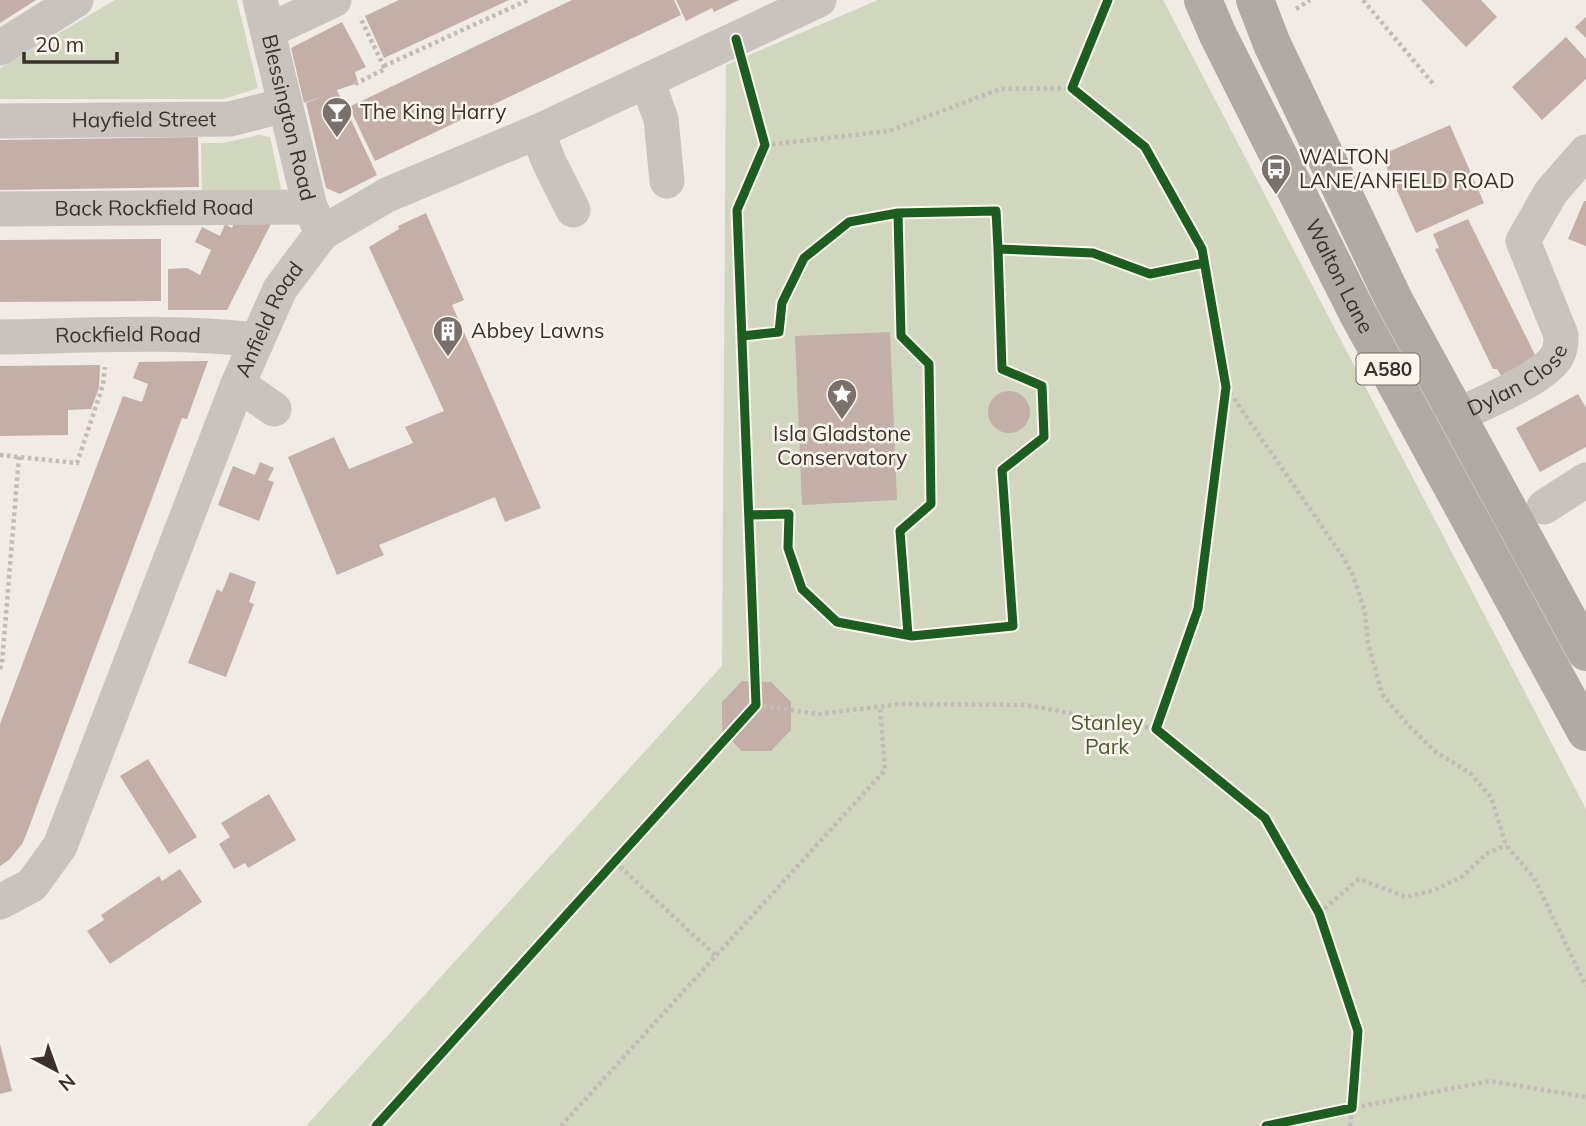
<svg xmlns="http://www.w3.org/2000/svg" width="1586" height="1126" font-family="Mulish,sans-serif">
	<rect width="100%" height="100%" fill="#f0ebe5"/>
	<path fill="#d1d6bf" d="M115 0H237L258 88 224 99H0V68Z
		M878 0H1163L1586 809V1126H306L722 666 726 65Z
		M259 135 270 137 281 188 275 195 202 194 201 143H223Z"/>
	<path fill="#c3afa7" d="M0 0H36L0 23Z
		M399 0H509L384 58 365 16Z
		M572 0H674L681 15 375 161 349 107Z
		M676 0H739L714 12 712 8 686 21Z
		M1421 0H1481L1497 17 1466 47Z
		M1586 17V38L1575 27Z
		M342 22 366 67 355 72 358 83 337 90 377 175 340 194 326 188 306 103 327 95 304 103 291 48Z
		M1566 37 1586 59V79L1542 120 1512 87Z
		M1450 125 1484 203 1416 233 1381 155Z
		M198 137 199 187 0 190V140Z
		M1584 201H1586V246L1568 239Z
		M426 213 464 300 452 305 541 508 505 522 495 497 379 545 384 555 337 575 288 457 334 437 349 469 413 443 405 427 444 411 369 247 399 229 398 226Z
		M237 216 274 218 227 310H168V269L187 268 200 275 211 250 195 242 202 227 220 236 225 224 232 228Z
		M1468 219 1538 361 1503 379 1497 369H1493L1435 249 1439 248 1433 234Z
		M161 239V301L0 302V240Z
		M890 332 897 500 802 505 795 336Z
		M208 361 187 419 182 418 26 835 22 844 9 860 0 866V724L123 396 142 402 148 384 133 378 139 362Z
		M100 365 99 388 91 409 68 410V435L0 436V366Z
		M988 412a21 21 0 1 1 42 0a21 21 0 1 1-42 0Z
		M1578 394 1586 408V447L1540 472 1516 428Z
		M260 462 274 468 268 480 274 482 259 521 218 505 233 466 255 475Z
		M230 572 256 582 249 602 254 604 226 677 188 663 217 589 222 592Z
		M742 681 771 682 791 702V730L771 751H742L722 731V702Z
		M148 759 197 837 169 854 120 776Z
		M269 794 296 840 248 868 245 863 234 869 219 844 230 837 221 823Z
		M180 869 202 902 110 964 87 931 104 920 101 915 159 876 162 881Z
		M0 1044 12 1091 0 1094Z"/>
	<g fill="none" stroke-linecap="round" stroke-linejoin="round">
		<path stroke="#c2bbb6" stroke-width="4.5" stroke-dasharray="3.5 3.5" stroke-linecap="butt" d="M1363 0 1435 86
			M1296 9 1310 0
			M384 66 528 0
			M355 84 385 69 360 17
			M765 145 889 131 1000 89 1072 88
			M1226 387 1343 557 1353 575 1365 612 1368 643 1382 694 1409 726 1436 752 1470 773 1491 797 1506 845 1534 878 1586 986
			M0 455 77 463 103 385 105 367
			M0 669 2 663 19 456
			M756 705 819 714 900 704 1026 705 1156 729
			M615 862 716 956
			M1319 913 1359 879 1406 897 1435 890 1463 876 1486 854 1506 845
			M561 1126 885 770 880 707
			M1350 1126 1352 1108 1490 1081 1586 1097"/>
		<g stroke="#c9c3be" stroke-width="35">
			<path id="s1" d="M260 0 310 207 319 226"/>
			<path d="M268 31 334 0"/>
			<path d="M0 48 76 0"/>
			<path d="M647 81 661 119 667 181"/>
			<path id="s2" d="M0 121 230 119 285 105"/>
			<path d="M537 132 550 164 573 210"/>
			<path id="s3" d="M0 209 310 207"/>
			<path id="s4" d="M0 337C85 336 172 330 257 340"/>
			<path d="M238 384 274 409"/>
			<path id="s5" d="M1456 416C1481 404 1545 378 1557 356 1561 349 1561 343 1561 335L1523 241 1551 192 1586 152"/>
			<path d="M1544 507 1586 480"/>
			<path id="s6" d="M0 902 32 885 60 846 238 384 280 289 322 233 387 195 537 132 819 0"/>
		</g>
		<g stroke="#afaaa4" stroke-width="38">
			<path id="s7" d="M1203 0 1218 35 1358 314 1586 732"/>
			<path d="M1255 0 1272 44 1394 300 1586 652"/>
		</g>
		<g stroke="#fbf5ee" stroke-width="13">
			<path id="cycleway" d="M1108 0 1072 88 1145 147 1202 249 1226 387 1198 609 1156 729 1265 818 1319 913 1358 1031 1352 1108 1266 1126
				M898 213 901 336 929 364 931 504 900 531 908 635
				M742 336 779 332 782 303 804 258 849 222 898 213 996 211 998 249 1093 253 1150 274 1204 263
				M749 515 789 514 788 548 802 589 837 622 912 636 1013 626 1002 470 1044 437 1042 386 1002 369 998 249
				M376 1126 756 705 737 210 765 145 736 39"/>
		</g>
		<use href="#cycleway" stroke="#1b5e20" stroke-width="9"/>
	</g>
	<defs>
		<g id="bar-pin" transform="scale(1.575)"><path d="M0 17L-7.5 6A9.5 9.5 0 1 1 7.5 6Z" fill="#7a716c" stroke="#fbf5ee"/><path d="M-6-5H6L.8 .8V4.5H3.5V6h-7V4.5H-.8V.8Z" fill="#fff"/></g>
		<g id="bus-pin" transform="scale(1.575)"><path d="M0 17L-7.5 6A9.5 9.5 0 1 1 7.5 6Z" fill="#7a716c" stroke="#fbf5ee"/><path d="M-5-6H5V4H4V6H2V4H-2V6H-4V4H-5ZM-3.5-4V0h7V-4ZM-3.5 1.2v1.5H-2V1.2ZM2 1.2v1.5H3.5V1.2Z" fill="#fff"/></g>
		<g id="building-pin" transform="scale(1.575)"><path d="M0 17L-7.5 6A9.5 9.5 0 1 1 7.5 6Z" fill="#7a716c" stroke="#fbf5ee"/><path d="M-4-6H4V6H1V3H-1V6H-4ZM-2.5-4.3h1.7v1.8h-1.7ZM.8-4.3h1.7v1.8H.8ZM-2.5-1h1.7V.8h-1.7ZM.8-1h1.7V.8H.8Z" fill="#fff"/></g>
		<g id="sight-pin" transform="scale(1.575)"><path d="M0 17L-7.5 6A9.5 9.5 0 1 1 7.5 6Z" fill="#7a716c" stroke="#fbf5ee"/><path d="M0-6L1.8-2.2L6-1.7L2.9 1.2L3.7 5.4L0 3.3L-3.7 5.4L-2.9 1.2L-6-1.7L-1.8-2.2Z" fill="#fff"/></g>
	</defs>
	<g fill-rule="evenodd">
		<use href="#bar-pin" x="337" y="112"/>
		<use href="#bus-pin" x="1276" y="169"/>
		<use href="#building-pin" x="448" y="331"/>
		<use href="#sight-pin" x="842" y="394"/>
	</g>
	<g text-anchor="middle" stroke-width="5" stroke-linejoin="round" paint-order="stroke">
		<rect fill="#fbf5ee" stroke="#756b66" stroke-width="2" x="1356.5" y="353.5" width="63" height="31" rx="5"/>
		<g font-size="19" font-weight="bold" fill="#3b302b">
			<text x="1388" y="376">A580</text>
		</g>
		<g font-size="21" fill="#3b302b" stroke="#fbf5ee" text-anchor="start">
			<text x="360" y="119">The King Harry</text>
			<text x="1299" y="164">WALTON<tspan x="1299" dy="24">LANE/ANFIELD ROAD</tspan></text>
			<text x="471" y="338">Abbey Lawns</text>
			<text x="842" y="441" text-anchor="middle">Isla Gladstone<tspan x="842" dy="24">Conservatory</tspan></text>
		</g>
		<g font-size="21" fill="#3b302b" stroke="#fbf5ee">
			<text dy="7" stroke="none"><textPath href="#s1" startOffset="121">Blessington Road</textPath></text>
			<text dy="7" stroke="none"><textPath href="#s2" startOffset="144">Hayfield Street</textPath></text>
			<text dy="7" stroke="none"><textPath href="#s3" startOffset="154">Back Rockfield Road</textPath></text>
			<text dy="7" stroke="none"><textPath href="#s7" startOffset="308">Walton Lane</textPath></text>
			<text dy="7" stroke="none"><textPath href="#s6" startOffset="651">Anfield Road</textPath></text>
			<text dy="7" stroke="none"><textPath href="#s4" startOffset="128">Rockfield Road</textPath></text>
			<text dy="7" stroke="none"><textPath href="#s5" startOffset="72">Dylan Close</textPath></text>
		</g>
		<g font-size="21" fill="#4a5a2e" stroke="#fbf5ee">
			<text x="1107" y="730">Stanley<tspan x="1107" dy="24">Park</tspan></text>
		</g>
	</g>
	<g transform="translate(56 1070) rotate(139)" stroke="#fbf5ee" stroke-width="5" paint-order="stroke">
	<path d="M0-5L12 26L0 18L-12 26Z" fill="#3b302b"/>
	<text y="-10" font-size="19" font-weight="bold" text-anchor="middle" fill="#3b302b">N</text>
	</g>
	<path d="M24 52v10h93v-10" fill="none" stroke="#3b302b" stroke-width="3.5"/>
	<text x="35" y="52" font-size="21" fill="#3b302b" stroke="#fbf5ee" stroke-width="5" paint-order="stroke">20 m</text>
</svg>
